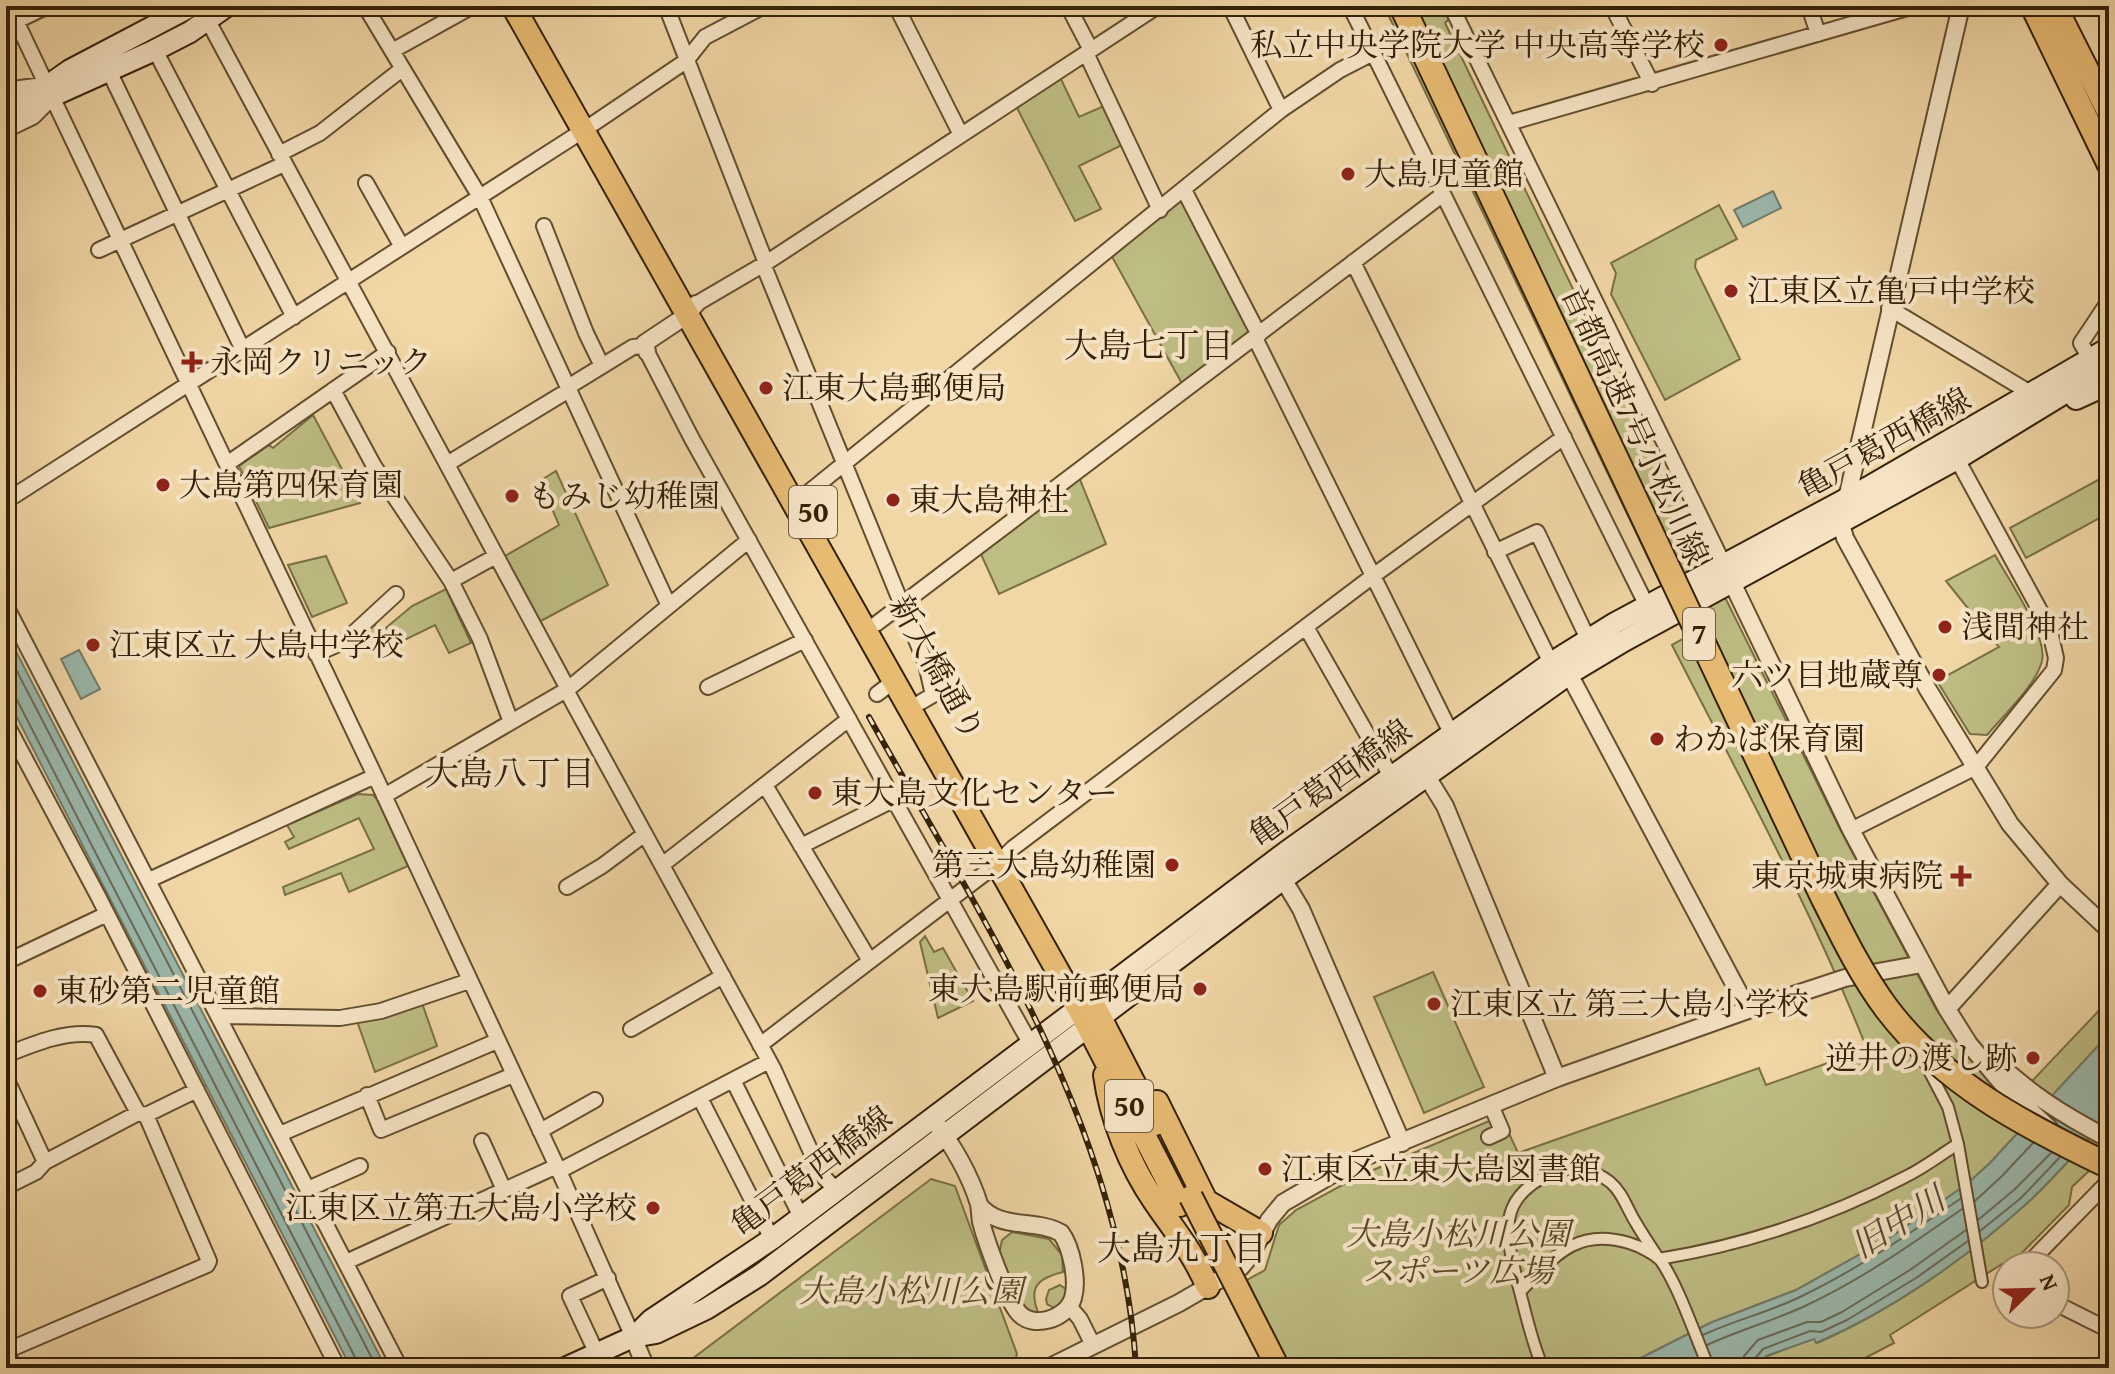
<svg xmlns="http://www.w3.org/2000/svg" width="2115" height="1374" font-family="'Gentium Book Plus','Noto Serif JP',serif">
	<rect width="100%" height="100%" fill="#f1d6a6"/>
	<filter id="stains"><feTurbulence type="fractalNoise" baseFrequency=".0025" numOctaves="4"/><feColorMatrix values="0 0 0 0 .2 0 0 0 0 .09 0 0 0 0 .02 0 0 0 .5 -.17"/></filter>
	<radialGradient id="worn" r=".72"><stop offset=".6" stop-color="#630" stop-opacity="0"/><stop offset="1" stop-color="#630" stop-opacity=".3"/></radialGradient>
	<path fill="#bebd84" stroke="#7a6f45" stroke-width="2" d="M1384 6H1443L1449 19 1445 23 1598 341 1678 514 1690 509 1707 543 1700 547 1841 831 1936 1009 1964 1047 2015 1099 2109 1000V1034L1990 1163 1967 1184 1891 1237 1796 1290 1710 1323 1621 1368H1287L1263 1321V1313L1247 1280 1265 1270 1279 1225 1296 1210 1359 1176 1501 1116 1518 1153 1759 1068 1766 1085 1867 1049C1812 910 1740 778 1672 645L1686 637Z
		M1060 77 1079 117 1106 105 1124 144 1079 166 1101 209 1075 221 1016 106Z
		M1180 197 1184 198 1253 337 1185 389 1110 253Z
		M1719 205 1737 239 1696 260 1695 267 1740 359 1665 400 1611 294 1616 273 1611 263Z
		M313 415 360 503 269 528 239 466 269 445 273 448Z
		M556 471 608 585 537 623 505 556 559 525 540 481Z
		M2109 474V513L2026 558 2010 528Z
		M1079 477 1106 544 999 594 980 552Z
		M1995 555C2008 579 2048 636 2042 661 2036 685 2003 716 1987 735L1970 734 1937 681 1999 647 1946 581Z
		M326 556 347 603 312 617 288 565Z
		M446 589 471 643 449 653 435 625 380 652 368 629 373 624 381 632 412 606Z
		M358 794 373 795 377 799 408 866 349 892 341 873 285 895 283 887 374 849 359 818 289 849 285 842 294 837 287 825Z
		M925 936 934 952 943 948 973 1001 938 1018 920 942Z
		M1433 972 1484 1087 1424 1113 1374 997Z
		M422 1003 437 1046 375 1072 357 1021Z
		M2109 1117V1152L2072 1187 2069 1205 2005 1270 2002 1264 1890 1335 1894 1343 1846 1368H1751L1767 1362 1765 1357 1814 1338 1817 1343C1891 1311 1964 1259 2025 1205 2055 1178 2081 1146 2109 1117Z
		M931 1179 955 1186 1017 1354 1013 1368H680Z
		M1012 1232 1049 1239 1062 1255 1063 1272C1034 1279 1028 1290 1040 1317L1022 1312 999 1254 1002 1240Z
		M1060 1285 1067 1290C1066 1298 1062 1306 1054 1308L1047 1304 1046 1299 1049 1290Z"/>
	<path fill="#9bb8ac" stroke="#727c6a" stroke-width="2" d="M1773 191 1781 208 1743 227 1734 210Z
		M6 632 386 1368H351L6 696Z
		M79 650 100 689 81 699 61 659Z
		M2109 1034V1117C2081 1146 2055 1178 2025 1205 1964 1260 1891 1311 1816 1343L1814 1339 1766 1356 1767 1361 1751 1368H1621L1710 1323 1796 1290 1891 1237 1967 1184 1990 1163Z"/>
	<g fill="none" stroke-linecap="round" stroke-linejoin="round">
		<path stroke="#686c59" stroke-width="2" d="M6 650 377 1368
			M6 695 12 696 17 700 357 1361 358 1368
			M1975 1201 2003 1175 2033 1143
			M1978 1220 2014 1190 2051 1153
			M1980 1231 2021 1198 2060 1157
			M1703 1335C1735 1320 1770 1312 1802 1296 1858 1269 1909 1234 1960 1199
			M1707 1345C1739 1330 1773 1321 1805 1306 1861 1280 1912 1244 1962 1209
			M1741 1368 1744 1356 1758 1340 1807 1322H1821L1842 1312 1910 1270 1966 1230
			M1752 1368 1753 1361 1763 1349 1810 1331 1821 1332 1847 1320 1916 1278 1968 1241"/>
		<g stroke="#644e2e" stroke-width="14">
			<path id="pedestrian" d="M1924 1061 1948 1107 1958 1144 1982 1282
				M1520 1292C1554 1257 1576 1227 1629 1243 1639 1246 1655 1254 1661 1261 1680 1289 1695 1336 1709 1368
				M1543 1368C1532 1343 1527 1318 1520 1292 1508 1241 1491 1200 1552 1173 1569 1165 1595 1170 1610 1182 1623 1193 1627 1209 1636 1223 1643 1235 1651 1247 1659 1259 1744 1245 1829 1217 1905 1177 1924 1168 1940 1155 1958 1144"/>
		</g>
		<g stroke="#644e2e" stroke-width="18">
			<path id="minor" d="M9 6 375 776 559 1171 633 1337
				M200 6 568 689
				M365 6 480 197 669 606
				M666 6 766 263
				M896 6 958 129
				M1068 6 1091 50
				M1230 6 1281 110
				M1350 6 1647 606
				M1451 6 1724 565
				M1612 6 1652 84
				M1809 6 1818 34
				M6 26 48 6
				M155 50 294 317
				M392 51 473 6
				M1086 53 1160 210
				M109 71 243 350
				M6 95 20 88 44 85
				M1509 123 1914 6
				M6 130 33 117 46 104
				M279 154 320 133 402 69
				M366 183 402 247
				M1184 190 1259 335
				M544 226 586 333 602 366
				M99 250 284 164
				M1353 262 1551 663
				M763 264 926 664 933 695 921 702
				M696 304 766 263 1158 6
				M1889 308 2032 394
				M1255 338 1451 733
				M647 352 692 439 1030 1043
				M2090 359 2081 343 2109 301
				M568 387 633 347 644 346
				M333 390 374 466 451 581 480 639 511 722
				M227 464 388 352
				M447 464 569 390
				M804 496 1281 110 1340 70 1373 53
				M6 501 584 130 686 61 705 37 764 6
				M1495 552 1537 532 1588 639
				M451 581 496 556
				M6 606 400 1368
				M876 624 1442 195
				M1306 627 1392 778
				M316 654 345 641 396 594
				M708 687 805 640
				M566 690 773 1068 821 1174 836 1190
				M877 694 894 681
				M6 723 98 896 338 1368
				M765 785 870 961
				M384 796 568 689 749 540
				M1851 830 1976 767 2054 670 2056 658 2049 627 1957 459
				M801 846 895 799
				M662 865 849 719
				M149 880 375 776
				M567 887 602 866 645 834
				M6 962 107 914
				M219 1016 340 1018 381 1011 469 981
				M631 1029 723 976
				M760 1045 997 864 1013 848 1373 576 1564 437
				M6 1055C33 1044 66 1030 96 1035L138 1113
				M6 1078 45 1162
				M733 1080 801 1217
				M367 1095 381 1130 513 1075
				M700 1098 772 1239
				M540 1131 595 1100
				M280 1134 497 1041
				M1489 1137 1502 1131 1491 1105
				M482 1141 504 1190
				M559 1171 769 1061
				M6 1187 36 1172 45 1162 138 1113 146 1115 197 1090
				M308 1189 360 1166
				M346 1262 557 1166
				M2026 1266 2109 1181
				M2055 1303 2109 1330
				M1069 1306 1080 1319 1093 1345
				M6 1351 207 1265 209 1261 146 1115
				M597 1354 570 1296 608 1278"/>
		</g>
		<g stroke="#644e2e" stroke-width="20">
			<path id="tertiary" d="M1961 6 1841 524 1845 538 1927 688 2010 824 2060 884 2109 930
				M647 352 645 343 687 315 696 304
				M1728 574 1851 830 1947 1009 1969 1044 2004 1086 2049 1128
				M1569 674 1748 1010
				M1421 767 1445 806 1557 1078
				M1283 879 1301 909 1402 1143
				M1947 1009 2060 884
				M1991 1057C2028 1093 2063 1115 2109 1139
				M932 1118C952 1144 969 1172 979 1204 980 1209 980 1216 981 1222 986 1241 1006 1297 1018 1312 1032 1330 1067 1319 1073 1298 1078 1281 1072 1248 1061 1233 1035 1218 1000 1231 979 1205
				M633 1337 646 1368
				M6 1353 13 1368
				M1048 1368 1179 1303 1241 1267 1251 1255 1269 1220 1283 1203 1355 1161 1557 1078 1748 1010 1845 978 1922 964"/>
		</g>
		<g stroke="#352106" stroke-width="24">
			<path id="secondary" d="M26 101 70 70 192 6
				M6 117 155 50 190 32 227 6
				M2076 399 2109 384
				M636 1335 651 1320 772 1239 1286 852 1551 663 1615 623 1872 485 2109 348
				M565 1368 633 1337 656 1333 706 1309 760 1275 1283 879 1569 674 1624 641 1957 459 2109 366"/>
		</g>
		<g stroke="#352106" stroke-width="26">
			<path id="primary" d="M513 6 1078 1007 1180 1205
				M1092 1002 1155 1124
				M1105 1075C1111 1119 1130 1166 1155 1202 1177 1234 1192 1251 1208 1287
				M1157 1102 1206 1201 1261 1233"/>
		</g>
		<g stroke="#352106" stroke-width="26">
			<path id="trunk" d="M2032 6 2109 165
				M2055 6 2109 113"/>
		</g>
		<use href="#pedestrian" stroke="#f6e4c5" stroke-width="10"/>
		<use href="#minor" stroke="#f6e4c5" stroke-width="14"/>
		<use href="#tertiary" stroke="#f6e4c5" stroke-width="16"/>
		<use href="#secondary" stroke="#f6e4c5" stroke-width="20"/>
		<use href="#primary" stroke="#e8bb73" stroke-width="22"/>
		<use href="#trunk" stroke="#e8bb73" stroke-width="22"/>
		<g stroke="#352106" stroke-width="6">
			<path id="rail" d="M869 717C983 921 1122 1128 1136 1368"/>
		</g>
		<use href="#rail" stroke="#f6e4c5" stroke-width="3" stroke-dasharray="9" stroke-linecap="butt"/>
		<g stroke="#352106" stroke-width="26" stroke-linecap="butt">
			<path id="primary-bridge" d="M1191 1197 1278 1368"/>
		</g>
		<g stroke="#352106" stroke-width="28" stroke-linecap="butt">
			<path id="motorway-bridge" d="M1402 6 1823 897C1842 935 1861 974 1887 1009 1944 1084 2026 1126 2109 1166"/>
		</g>
		<use href="#primary-bridge" stroke="#e8bb73" stroke-width="22"/>
		<use href="#motorway-bridge" stroke="#e8bb73" stroke-width="24"/>
	</g>
	<g fill="#8f2418" stroke="#f6e4c5" stroke-width="3">
		<circle cx="1721" cy="45" r="8"/>
		<circle cx="1348" cy="174" r="8"/>
		<circle cx="1731" cy="291" r="8"/>
		<path d="M188 350h8v8h8v8h-8v8h-8v-8h-8v-8h8z"/>
		<circle cx="766" cy="388" r="8"/>
		<circle cx="163" cy="485" r="8"/>
		<circle cx="512" cy="496" r="8"/>
		<circle cx="893" cy="500" r="8"/>
		<circle cx="1945" cy="627" r="8"/>
		<circle cx="93" cy="645" r="8"/>
		<circle cx="1939" cy="675" r="8"/>
		<circle cx="1657" cy="739" r="8"/>
		<circle cx="815" cy="793" r="8"/>
		<circle cx="1172" cy="865" r="8"/>
		<path d="M1957 864h8v8h8v8h-8v8h-8v-8h-8v-8h8z"/>
		<circle cx="1200" cy="989" r="8"/>
		<circle cx="40" cy="991" r="8"/>
		<circle cx="1434" cy="1004" r="8"/>
		<circle cx="2033" cy="1058" r="8"/>
		<circle cx="1265" cy="1169" r="8"/>
		<circle cx="653" cy="1208" r="8"/>
	</g>
	<g text-anchor="middle" stroke-width="8" stroke-linejoin="round" paint-order="stroke">
		<g fill="#f6e4c5" stroke="#6f5c3f" stroke-width="2">
			<rect x="789" y="486" width="48" height="52" rx="6"/>
			<rect x="1683" y="608" width="32" height="52" rx="6"/>
			<rect x="1105" y="1080" width="48" height="52" rx="6"/>
		</g>
		<g font-size="30" font-weight="bold" fill="#352106">
			<text x="813" y="522">50</text>
			<text x="1699" y="644">7</text>
			<text x="1129" y="1116">50</text>
		</g>
		<g font-size="32" fill="#352106" stroke="#f6e4c5" text-anchor="start">
			<text x="1705" y="56" text-anchor="end">私立中央学院大学 中央高等学校</text>
			<text x="1364" y="185">大島児童館</text>
			<text x="1747" y="302">江東区立亀戸中学校</text>
			<text x="210" y="373">永岡クリニック</text>
			<text x="782" y="399">江東大島郵便局</text>
			<text x="179" y="496">大島第四保育園</text>
			<text x="528" y="507">もみじ幼稚園</text>
			<text x="909" y="511">東大島神社</text>
			<text x="1961" y="638">浅間神社</text>
			<text x="109" y="656">江東区立 大島中学校</text>
			<text x="1923" y="686" text-anchor="end">六ツ目地蔵尊</text>
			<text x="1673" y="750">わかば保育園</text>
			<text x="831" y="804">東大島文化センター</text>
			<text x="1156" y="876" text-anchor="end">第三大島幼稚園</text>
			<text x="1943" y="887" text-anchor="end">東京城東病院</text>
			<text x="1184" y="1000" text-anchor="end">東大島駅前郵便局</text>
			<text x="56" y="1002">東砂第二児童館</text>
			<text x="1450" y="1015">江東区立 第三大島小学校</text>
			<text x="2017" y="1069" text-anchor="end">逆井の渡し跡</text>
			<text x="1281" y="1180">江東区立東大島図書館</text>
			<text x="637" y="1219" text-anchor="end">江東区立第五大島小学校</text>
		</g>
		<g font-size="32" fill="#352106" stroke="#f6e4c5">
			<text transform="translate(1635 425) rotate(65)" y="11">首都高速7号小松川線</text>
			<text transform="translate(1884 443) rotate(-29)" y="11">亀戸葛西橋線</text>
			<text transform="translate(937 668) rotate(61)" y="11">新大橋通り</text>
			<text transform="translate(1330 783) rotate(-36)" y="11">亀戸葛西橋線</text>
			<text transform="translate(811 1171) rotate(-37)" y="11">亀戸葛西橋線</text>
		</g>
		<g font-size="32" font-style="italic" fill="#574826" stroke="#f6e4c5">
			<text x="1458" y="1245">大島小松川公園<tspan x="1458" dy="37">スポーツ広場</tspan></text>
			<text x="911" y="1302">大島小松川公園</text>
		</g>
		<g font-size="34" fill="#352106" stroke="#f6e4c5">
			<text x="1149" y="357">大島七丁目</text>
			<text x="510" y="785">大島八丁目</text>
			<text x="1182" y="1260">大島九丁目</text>
		</g>
		<g font-size="34" font-style="italic" fill="#544e38" stroke="#f6e4c5">
			<text transform="translate(1898 1222) rotate(-32)" y="12">旧中川</text>
		</g>
	</g>
	<rect width="2115" height="1374" fill="none" stroke="#f1d6a6" stroke-width="32"/>
	<rect x="8" y="8" width="2099" height="1358" fill="none" stroke="#352106" stroke-width="4"/>
	<rect x="16" y="16" width="2083" height="1342" fill="none" stroke="#352106" stroke-width="2"/>
	<g transform="translate(2031 1290) rotate(67)"><circle r="38" fill="#f6e4c5" stroke="#a99679" stroke-width="2"/>
	<path d="M0-6L14 30L0 20L-14 30Z" fill="#8f2418"/>
	<text y="-12" font-size="22" font-weight="bold" text-anchor="middle" fill="#352106">N</text>
	</g>
	<rect width="100%" height="100%" filter="url(#stains)"/>
	<rect width="100%" height="100%" fill="url(#worn)"/>
</svg>
